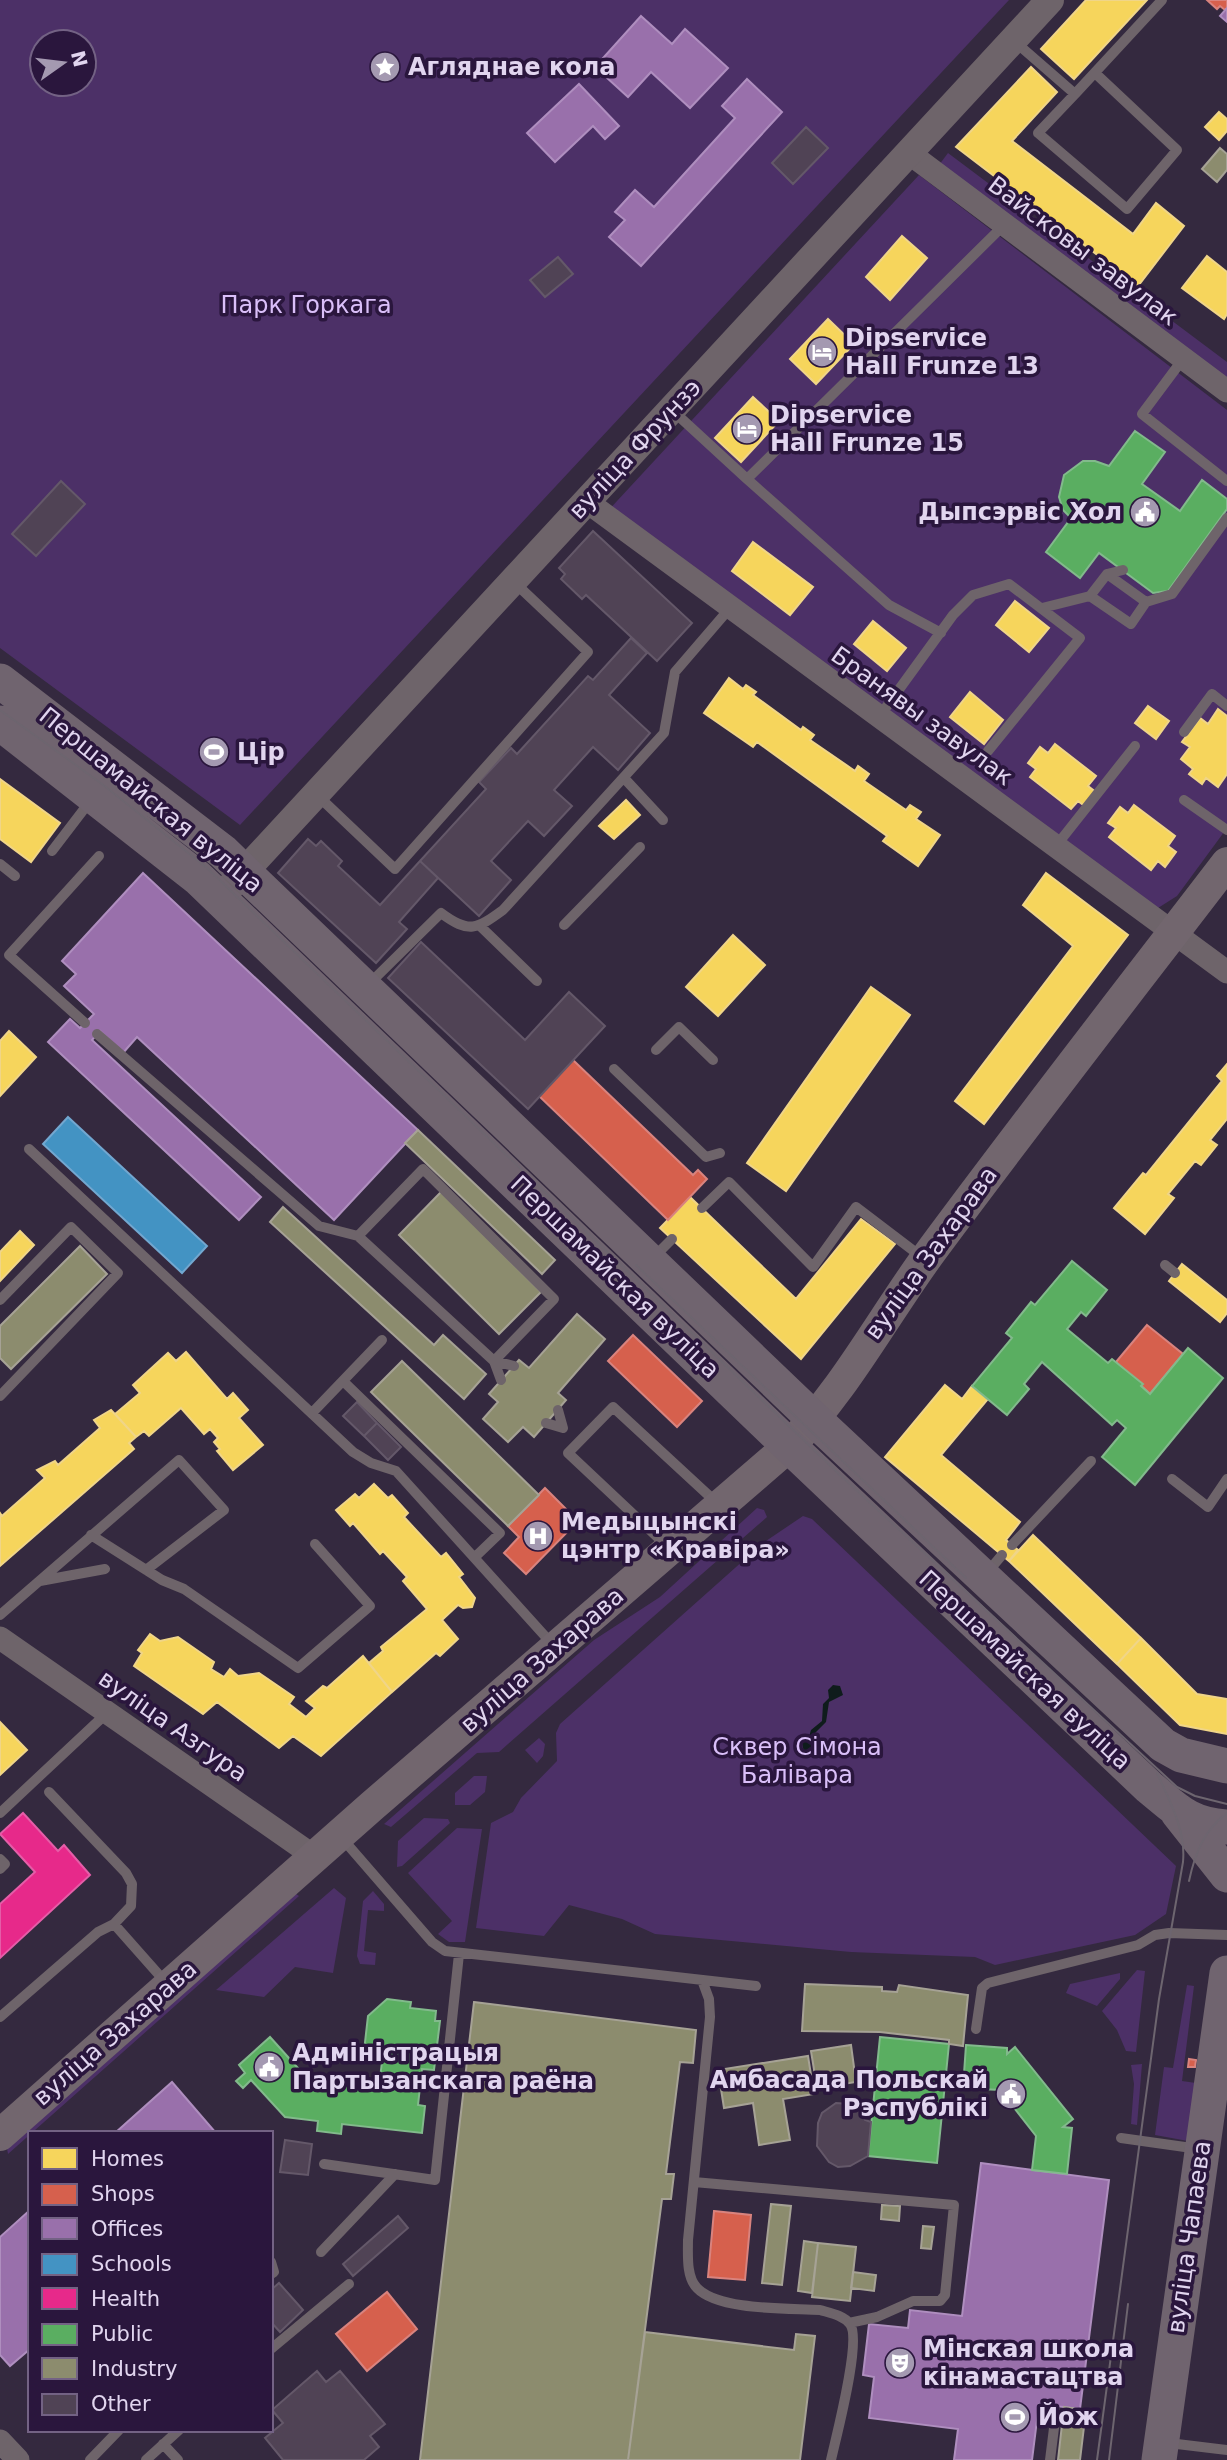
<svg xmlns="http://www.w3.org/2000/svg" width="1227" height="2460" font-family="'DejaVu Sans',sans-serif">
	<rect width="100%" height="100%" fill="#34293f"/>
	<path fill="#4c3067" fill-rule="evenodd" d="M0 0H1009L240 825 0 648ZM42 42H84V84H42Z
		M948 153 1227 362V387L936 169Z
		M919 175 1227 410V828L1177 896 1158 908 605 514Z
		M757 1508 764 1510 767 1517 499 1752 477 1753 391 1827 384 1824 594 1640 660 1597Z
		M803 1516 812 1519 1176 1866 1166 1914 1135 1935 995 1965 975 1957 851 1952 655 1934 622 1919 569 1905 544 1936 476 1928 491 1823 513 1812 521 1798 557 1761 556 1733 560 1724 763 1543Z
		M539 1738 545 1744 543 1756 537 1763 525 1750Z
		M474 1776H487L485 1792 470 1805H455V1793Z
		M424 1818 448 1819 450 1823 402 1866 397 1867 398 1841Z
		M457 1828 482 1829 465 1942H449L438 1934 452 1921 408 1873Z
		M334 1888 346 1898 333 1973 295 1967 264 1997 216 1990Z
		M373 1891 384 1904V1911L368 1910 364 1951 376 1953 375 1965 360 1964 357 1956 363 1901Z
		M293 1892 299 1896 8 2154 6 2143Z
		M1137 1970 1145 1971 1136 2052 1126 2051 1117 2030 1102 2011Z
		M1120 1973V1979L1097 2006 1066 1993 1070 1984Z
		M1187 1985 1194 1986 1182 2081 1196 2083 1188 2141 1155 2135 1164 2067 1173 2068Z
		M1142 2064 1137 2125 1131 2124 1134 2084 1131 2065Z"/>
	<path fill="#0f1c1c" d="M833 1685 840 1686 843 1695 829 1702 826 1722 813 1735V1748L804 1752 802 1743 808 1740 811 1730 822 1721 823 1704 829 1698 828 1690Z"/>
	<path fill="#f6d55c" stroke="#f0d588" stroke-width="2" d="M1086 0H1147L1074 79 1041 49Z
		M1031 67 1057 92 1012 141 1133 234 1156 203 1184 226 1138 286 956 147Z
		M1219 112 1227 119V131L1219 140 1205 127Z
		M902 236 927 258 890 300 866 277Z
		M1207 256 1227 272V314L1224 319 1182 288Z
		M828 319 854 344 816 384 790 359Z
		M753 397 779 421 741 462 715 438Z
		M753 542 813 587 790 615 732 571Z
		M1015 601 1049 628 1029 652 996 625Z
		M873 621 906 648 887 671 854 644Z
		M729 678 743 689 746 685 756 692 753 695 801 730 803 727 814 735 810 740 855 771 858 766 869 774 864 781 906 810 910 805 921 812 916 819 940 835 918 866 883 841 887 836 757 742 753 747 704 713Z
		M970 692 1003 720 984 744 950 717Z
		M1148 706 1169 721 1156 739 1135 723Z
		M1218 709 1227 716V774L1218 787 1206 778 1202 784 1189 774 1193 769 1181 759 1190 747 1182 742 1200 718 1208 724Z
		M1055 744 1096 776 1088 786 1097 793 1086 807 1078 801 1071 809 1030 777 1036 769 1028 763 1040 747 1048 753Z
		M0 779 60 823 31 862 0 839Z
		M626 800 640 815 614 839 599 826Z
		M1134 805 1175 836 1168 846 1176 852 1165 867 1158 861 1151 870 1109 837 1116 828 1108 823 1120 807 1128 813Z
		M1046 873 1128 935 984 1124 955 1101 1073 946 1023 905Z
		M733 935 765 965 718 1016 686 987Z
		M871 987 910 1015 786 1191 747 1163Z
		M9 1031 36 1057 0 1096V1041Z
		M1227 1064V1119L1210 1140 1217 1145 1201 1165 1195 1161 1168 1194 1174 1198 1145 1234 1114 1208 1143 1173 1146 1175 1222 1081 1217 1076Z
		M690 1197 796 1299 861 1219 895 1244 801 1359 660 1228Z
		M20 1231 34 1245 0 1281V1252Z
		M1182 1264 1227 1300V1313L1220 1322 1169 1281Z
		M186 1352 227 1399 233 1393 248 1410 239 1418 263 1445 233 1470 217 1451 220 1449 214 1442 218 1438 210 1429 204 1434 181 1408 149 1436 144 1431 136 1437 115 1414 140 1393 133 1385 168 1353 176 1361Z
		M945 1385 962 1399 972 1386 988 1399 941 1455 1020 1522 1006 1540 1018 1550 1009 1561 885 1457Z
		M111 1410 136 1437 129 1443 134 1449 0 1566V1513L2 1516 45 1478 37 1470 55 1461 58 1465 100 1428 94 1420Z
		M374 1484 388 1498 392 1495 408 1513 404 1517 441 1557 446 1553 463 1574 459 1577 475 1598 472 1607 463 1608 458 1605 442 1620 458 1639 440 1656 436 1653 392 1692 369 1663 383 1651 381 1647 427 1609 403 1581 407 1577 383 1551 380 1554 353 1523 350 1526 336 1510 355 1494 359 1498Z
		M1033 1535 1141 1638 1117 1664 1009 1561Z
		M150 1634 160 1641 178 1637 214 1662 211 1669 224 1677 230 1669 238 1676 259 1673 294 1697 289 1704 306 1717 315 1708 306 1701 323 1686 327 1688 363 1656 392 1692 321 1756 293 1736 279 1748 217 1702 203 1714 134 1666 142 1653 138 1650Z
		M1141 1638 1197 1694 1227 1699V1734L1180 1725 1117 1664Z
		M0 1722 27 1750 0 1775Z"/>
	<path fill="#d6604d" stroke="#d9837e" stroke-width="2" d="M1207 0H1227V8L1225 10 1220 6 1217 9Z
		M573 1060 693 1175 698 1170 707 1179 668 1220 539 1096Z
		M1147 1325 1183 1354 1150 1394 1116 1362Z
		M633 1335 702 1401 677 1427 608 1361Z
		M545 1488 578 1521 526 1574 504 1553 519 1537 508 1526Z
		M1189 2059 1196 2060 1195 2067H1188Z
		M714 2211 751 2215 745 2280 708 2277Z
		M387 2292 417 2329 367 2371 336 2334Z"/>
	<path fill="#9970ab" stroke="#af8ebf" stroke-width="2" d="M1227 8V22L1220 16Z
		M641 16 672 44 685 29 728 68 690 108 651 72 628 97 595 67Z
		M747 79 782 112 641 266 609 237 625 220 615 212 635 190 654 207 735 118 722 106Z
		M579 84 619 126 605 139 593 126 555 162 527 133Z
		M143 873 418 1130 334 1220 137 1037 123 1053 100 1031 92 1040 261 1197 239 1220 48 1042 70 1019 80 1028 94 1014 64 986 76 974 62 961Z
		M172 2082 216 2133H115Z
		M981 2163 1109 2180 1080 2409 1039 2404 1032 2460H954L958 2429 869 2418 874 2377 863 2375 869 2324 908 2328 910 2310 962 2316Z
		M30 2210V2349L10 2366 0 2355V2237Z"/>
	<path fill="#4393c3" stroke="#72a7d0" stroke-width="2" d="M68 1117 207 1246 182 1273 43 1144Z"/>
	<path fill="#e7298a" stroke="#e55da8" stroke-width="2" d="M23 1813 58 1851 64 1845 90 1875 0 1958V1904L35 1872 0 1834Z"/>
	<path fill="#5aae61" stroke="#82ba8c" stroke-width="2" d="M1135 431 1165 452 1142 484 1180 511 1202 480 1227 499V509L1168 591 1153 593 1099 553 1080 578 1046 552 1071 518 1063 510 1059 497 1064 475 1083 461H1095L1109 466Z
		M1072 1261 1107 1290 1086 1316 1081 1312 1067 1329 1108 1363 1112 1359 1143 1384 1141 1386 1150 1394 1188 1348 1223 1378 1135 1485 1102 1457 1126 1428 1117 1420 1112 1425 1042 1362 1024 1384 1029 1389 1007 1415 972 1386 1012 1338 1006 1333 1031 1302 1035 1305Z
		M387 1999 411 2002 410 2008 436 2011 435 2021H440L434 2070 422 2069 418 2105 425 2106 422 2133 342 2124 341 2134 317 2131 318 2121 285 2117 251 2080 243 2088 236 2081 245 2073 239 2065 270 2037 306 2077 379 2086 382 2062 363 2060 368 2016Z
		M880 2037 949 2044 937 2163 868 2156Z
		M966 2045 1007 2048V2054L1015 2047 1073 2119 1063 2127 1072 2128 1067 2174 1032 2170 1036 2136 1000 2090 963 2088Z"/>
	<path fill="#8c8c6e" stroke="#a6a295" stroke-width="2" d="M1220 148 1227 154V170L1217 182 1202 169Z
		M418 1130 555 1260 542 1274 405 1143Z
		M441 1192 541 1292 499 1334 399 1235Z
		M283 1207 434 1345 443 1335 486 1374 464 1399 270 1222Z
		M80 1246 107 1274 11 1369 0 1358V1326Z
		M577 1314 605 1339 558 1393 566 1400 534 1437 523 1427 508 1442 483 1419 498 1402 489 1394 519 1360 529 1368Z
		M402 1361 539 1495 508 1526 371 1392Z
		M805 1984 882 1987V1991L897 1992 899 1985 968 1995 963 2046 949 2044V2040L880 2032 802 2031Z
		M474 2002 696 2030 693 2063 680 2062 666 2174H674L671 2199H662L628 2460H420Z
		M851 2045 856 2082 817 2088 811 2051Z
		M808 2056 814 2094 783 2099 790 2140 759 2145 753 2103 724 2108 718 2070Z
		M771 2204 791 2206 782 2285 762 2283Z
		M882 2205 900 2206 899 2221 881 2219Z
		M923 2226 934 2227 931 2249 921 2248Z
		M804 2241 818 2243 812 2293 798 2291Z
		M818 2243 856 2247 850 2301 812 2297Z
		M853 2272 876 2275 874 2291 851 2288Z
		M645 2332 794 2350 796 2334 815 2336 800 2460H628Z
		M1064 2407 1086 2410 1080 2460H1058Z"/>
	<path fill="#504355" stroke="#645869" stroke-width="2" d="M806 127 828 148 793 184 772 163Z
		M558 257 573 274 545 297 530 280Z
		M61 481 85 504 36 556 12 534Z
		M593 531 692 623 657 661 586 595 582 599 561 579 565 574 559 568Z
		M631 638 647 653 609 695 650 733 618 770 593 747 554 790 572 806 544 836 528 821 491 861 511 880 479 916 420 861 486 789 479 782 511 748 517 754 588 676 593 680Z
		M308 839 316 846 321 841 342 861 338 866 380 905 420 861 438 878 399 922 407 929 376 963 278 873Z
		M421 942 525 1040 569 992 605 1026 528 1109 388 978Z
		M357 1402 377 1423 364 1436 343 1416Z
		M377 1423 401 1447 388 1460 364 1436Z
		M836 2103 862 2105 861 2114 865 2120 871 2122 868 2156 850 2166 838 2167 829 2162 817 2146 818 2123 822 2113Z
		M285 2140 312 2144 308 2175 280 2172Z
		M398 2216 408 2228 353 2276 343 2264Z
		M279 2283 303 2310 280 2332 271 2322V2290Z
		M317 2371 326 2382 340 2371 385 2424 370 2436 379 2447 364 2460H283L265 2438 283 2423 272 2410Z"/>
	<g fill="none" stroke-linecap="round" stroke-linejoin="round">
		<path stroke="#6e646a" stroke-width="10" d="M1013 40 1075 94 1162 0
			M1075 94 1038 133 1127 209 1177 150 1095 73
			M1183 359 1142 414 1227 481
			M672 410 747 479
			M1090 596 1131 624 1146 602 1107 574
			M1146 602 1172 594 1227 518
			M1042 608 1090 596 1107 574 1123 570
			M941 633 889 605 747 479 1004 225
			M879 717 953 615 973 595 1009 584 1080 638 988 751
			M1184 732 1212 694 1227 706
			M624 778 663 820
			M317 795 395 869 588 652 515 583
			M1184 800 1227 830
			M1056 846 1135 746
			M52 851 91 800
			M0 864 15 876
			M564 925 640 847
			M480 926 537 981
			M367 986 441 913C469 934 477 929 503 910L664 733 675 672 730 608
			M85 1023 9 955 99 856
			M97 1034 319 1226 358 1236
			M656 1050 679 1027 713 1060
			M614 1069 706 1157 720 1153
			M29 1149 353 1452 371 1463 396 1471 553 1645
			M423 1169 554 1299 494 1361 358 1236Z
			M702 1208 729 1182 813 1267 856 1207 923 1258
			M654 1257 672 1239
			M1165 1265 1175 1273
			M0 1300 71 1227 118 1273 0 1396
			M501 1380 494 1361 514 1366
			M343 1381 500 1533 475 1557
			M312 1413 382 1340
			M546 1423 563 1428 558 1410
			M1172 1479 1208 1507 1227 1479
			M91 1535 162 1580 184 1589 298 1668 370 1606 315 1544
			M1012 1545 1091 1461
			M668 1547 568 1453 613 1407 718 1504
			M986 1574 1002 1555
			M40 1581 105 1569
			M0 1615 179 1460 224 1510 146 1570
			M0 1813 108 1712
			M341 1837 432 1942 445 1951 756 1986
			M0 1859 5 1864 0 1869
			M114 1924 168 1985
			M702 1980 709 1999 710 2017 688 2240C688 2254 686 2277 697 2288 719 2311 790 2308 820 2310 830 2313 843 2315 850 2324 862 2340 836 2437 831 2460
			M0 2017 98 1932 114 1924 131 1906 132 1884 126 1873 49 1792
			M976 2029 982 1988 988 1983 1138 1945 1155 1935 1169 1933 1227 1935
			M1121 2138 1199 2149
			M324 2164 435 2180 459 1954
			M694 2182 954 2205 945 2295 940 2301H913L877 2317 849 2323
			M321 2252 395 2174
			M271 2262 274 2272 271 2274
			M271 2349 349 2284
			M163 2444 178 2460
			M1177 2444 1227 2450
			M90 2460 119 2430
			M146 2460 179 2430
			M1050 2460 1056 2412"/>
		<path stroke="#6e646a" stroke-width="23" d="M909 153 1227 391
			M586 501 1227 972
			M0 1638 315 1857
			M0 2441 18 2460"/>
		<path stroke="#6e646a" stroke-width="28" d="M230 887 1050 0"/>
		<path stroke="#72666e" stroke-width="32" d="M0 2135 372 1806 789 1446C845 1390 884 1315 932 1250 1028 1120 1128 992 1227 863"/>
		<path stroke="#70646f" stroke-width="35" d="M0 681 223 852 815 1420 1163 1745 1181 1755 1227 1766
			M0 723 198 878 789 1446 1149 1787C1177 1810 1189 1825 1227 1827
			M1178 1813 1227 1875
			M1159 2460 1227 1973"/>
		<path stroke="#6d656f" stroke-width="2" d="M0 710 102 784 207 868 838 1473 1177 1787 1195 1796 1227 1804
			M636 1265 966 1578
			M1189 1881C1195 1853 1204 1830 1227 1813
			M1097 2460 1159 1999 1183 1862C1186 1830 1170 1802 1157 1773
			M1109 2460 1128 2304"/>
	</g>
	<defs>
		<g id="sight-disc" transform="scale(1.575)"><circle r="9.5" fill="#a499b1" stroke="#2a163d"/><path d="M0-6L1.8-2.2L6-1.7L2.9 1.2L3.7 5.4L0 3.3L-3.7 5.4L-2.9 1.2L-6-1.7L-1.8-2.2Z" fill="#fff"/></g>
		<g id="hotel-disc" transform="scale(1.575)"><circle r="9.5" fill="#a499b1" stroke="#2a163d"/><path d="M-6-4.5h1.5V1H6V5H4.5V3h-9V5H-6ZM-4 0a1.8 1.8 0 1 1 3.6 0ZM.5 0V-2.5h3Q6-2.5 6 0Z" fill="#fff"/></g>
		<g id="civic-disc" transform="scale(1.575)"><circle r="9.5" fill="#a499b1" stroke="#2a163d"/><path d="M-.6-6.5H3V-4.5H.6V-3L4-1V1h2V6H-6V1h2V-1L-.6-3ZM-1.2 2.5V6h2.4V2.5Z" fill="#fff"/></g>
		<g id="stadium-disc" transform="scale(1.575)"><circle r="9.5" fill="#a499b1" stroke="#2a163d"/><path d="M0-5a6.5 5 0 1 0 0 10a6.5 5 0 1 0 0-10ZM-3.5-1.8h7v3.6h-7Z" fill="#fff"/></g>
		<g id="hospital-disc" transform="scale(1.575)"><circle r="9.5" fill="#a499b1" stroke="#2a163d"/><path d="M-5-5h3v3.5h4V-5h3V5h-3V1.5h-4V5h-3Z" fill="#fff"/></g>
		<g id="theatre-disc" transform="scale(1.575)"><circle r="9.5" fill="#a499b1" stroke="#2a163d"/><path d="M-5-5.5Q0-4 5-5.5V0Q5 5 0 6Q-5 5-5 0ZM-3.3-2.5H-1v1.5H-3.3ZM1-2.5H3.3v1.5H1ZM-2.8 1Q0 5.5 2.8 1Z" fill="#fff"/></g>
	</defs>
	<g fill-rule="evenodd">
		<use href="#sight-disc" x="385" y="67"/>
		<use href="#hotel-disc" x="822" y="352"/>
		<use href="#hotel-disc" x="747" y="429"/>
		<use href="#civic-disc" x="1145" y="512"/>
		<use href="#stadium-disc" x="214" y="752"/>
		<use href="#hospital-disc" x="538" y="1536"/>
		<use href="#civic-disc" x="269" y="2067"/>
		<use href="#civic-disc" x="1011" y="2094"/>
		<use href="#theatre-disc" x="900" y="2363"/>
		<use href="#stadium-disc" x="1015" y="2417"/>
	</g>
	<g text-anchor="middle" stroke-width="7" stroke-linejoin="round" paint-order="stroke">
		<g font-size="24" font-weight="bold" fill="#e1d5ef" stroke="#2a163d" text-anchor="start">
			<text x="408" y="75">Агляднае кола</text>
			<text x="845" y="346">Dipservice<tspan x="845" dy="28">Hall Frunze 13</tspan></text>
			<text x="770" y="423">Dipservice<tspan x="770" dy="28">Hall Frunze 15</tspan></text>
			<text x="1122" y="520" text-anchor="end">Дыпсэрвіс Хол</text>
			<text x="237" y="760">Цір</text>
			<text x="561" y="1530">Медыцынскі<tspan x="561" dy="28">цэнтр «Кравіра»</tspan></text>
			<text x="292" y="2061">Адміністрацыя<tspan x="292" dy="28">Партызанскага раёна</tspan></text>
			<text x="988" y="2088" text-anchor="end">Амбасада Польскай<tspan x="988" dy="28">Рэспублікі</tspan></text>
			<text x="923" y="2357">Мінская школа<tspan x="923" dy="28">кінамастацтва</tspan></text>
			<text x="1038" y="2425">Йож</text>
		</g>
		<g font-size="24" fill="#e1d5ef" stroke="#2a163d">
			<text transform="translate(1083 251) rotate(37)" y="8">Вайсковы завулак</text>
			<text transform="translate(635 449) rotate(-47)" y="8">вуліца Фрунзэ</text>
			<text transform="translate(922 716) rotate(36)" y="8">Бранявы завулак</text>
			<text transform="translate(151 800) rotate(39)" y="8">Першамайская вуліца</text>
			<text transform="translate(931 1253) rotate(-54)" y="8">вуліца Захарава</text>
			<text transform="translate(615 1277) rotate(44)" y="8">Першамайская вуліца</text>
			<text transform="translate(542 1660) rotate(-41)" y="8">вуліца Захарава</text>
			<text transform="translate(1025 1670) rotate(43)" y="8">Першамайская вуліца</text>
			<text transform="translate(173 1726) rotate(35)" y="8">вуліца Азгура</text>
			<text transform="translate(115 2033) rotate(-41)" y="8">вуліца Захарава</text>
			<text transform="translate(1189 2237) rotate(-82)" y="8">вуліца Чапаева</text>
		</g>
		<g font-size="24" fill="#dabff9" stroke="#2a163d">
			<text x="306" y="313">Парк Горкага</text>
			<text x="797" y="1755">Сквер Сімона<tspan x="797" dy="28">Балівара</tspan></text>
		</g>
	</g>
	<rect x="28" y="2131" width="245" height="301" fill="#2a163d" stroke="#736284" stroke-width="2"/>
	<rect x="42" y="2148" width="35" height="21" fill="#f6d55c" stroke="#736284" stroke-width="2"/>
	<text x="91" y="2166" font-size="21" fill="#e1d5ef">Homes</text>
	<rect x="42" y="2184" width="35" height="21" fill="#d6604d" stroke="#736284" stroke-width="2"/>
	<text x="91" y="2201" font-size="21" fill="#e1d5ef">Shops</text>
	<rect x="42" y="2218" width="35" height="21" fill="#9970ab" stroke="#736284" stroke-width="2"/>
	<text x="91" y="2236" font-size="21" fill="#e1d5ef">Offices</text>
	<rect x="42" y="2254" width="35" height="21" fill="#4393c3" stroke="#736284" stroke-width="2"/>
	<text x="91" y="2271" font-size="21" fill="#e1d5ef">Schools</text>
	<rect x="42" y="2288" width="35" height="21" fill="#e7298a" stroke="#736284" stroke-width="2"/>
	<text x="91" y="2306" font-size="21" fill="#e1d5ef">Health</text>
	<rect x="42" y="2324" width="35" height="21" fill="#5aae61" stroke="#736284" stroke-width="2"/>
	<text x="91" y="2341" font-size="21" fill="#e1d5ef">Public</text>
	<rect x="42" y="2358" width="35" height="21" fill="#8c8c6e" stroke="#736284" stroke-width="2"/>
	<text x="91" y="2376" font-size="21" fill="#e1d5ef">Industry</text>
	<rect x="42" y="2394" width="35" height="21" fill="#504355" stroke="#736284" stroke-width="2"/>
	<text x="91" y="2411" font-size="21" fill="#e1d5ef">Other</text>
	<g transform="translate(63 63) rotate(76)"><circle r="33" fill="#2a163d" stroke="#736284" stroke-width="2"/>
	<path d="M0-5L12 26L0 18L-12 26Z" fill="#a499b1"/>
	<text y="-10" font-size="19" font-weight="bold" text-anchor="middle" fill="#e1d5ef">N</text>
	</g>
</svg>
